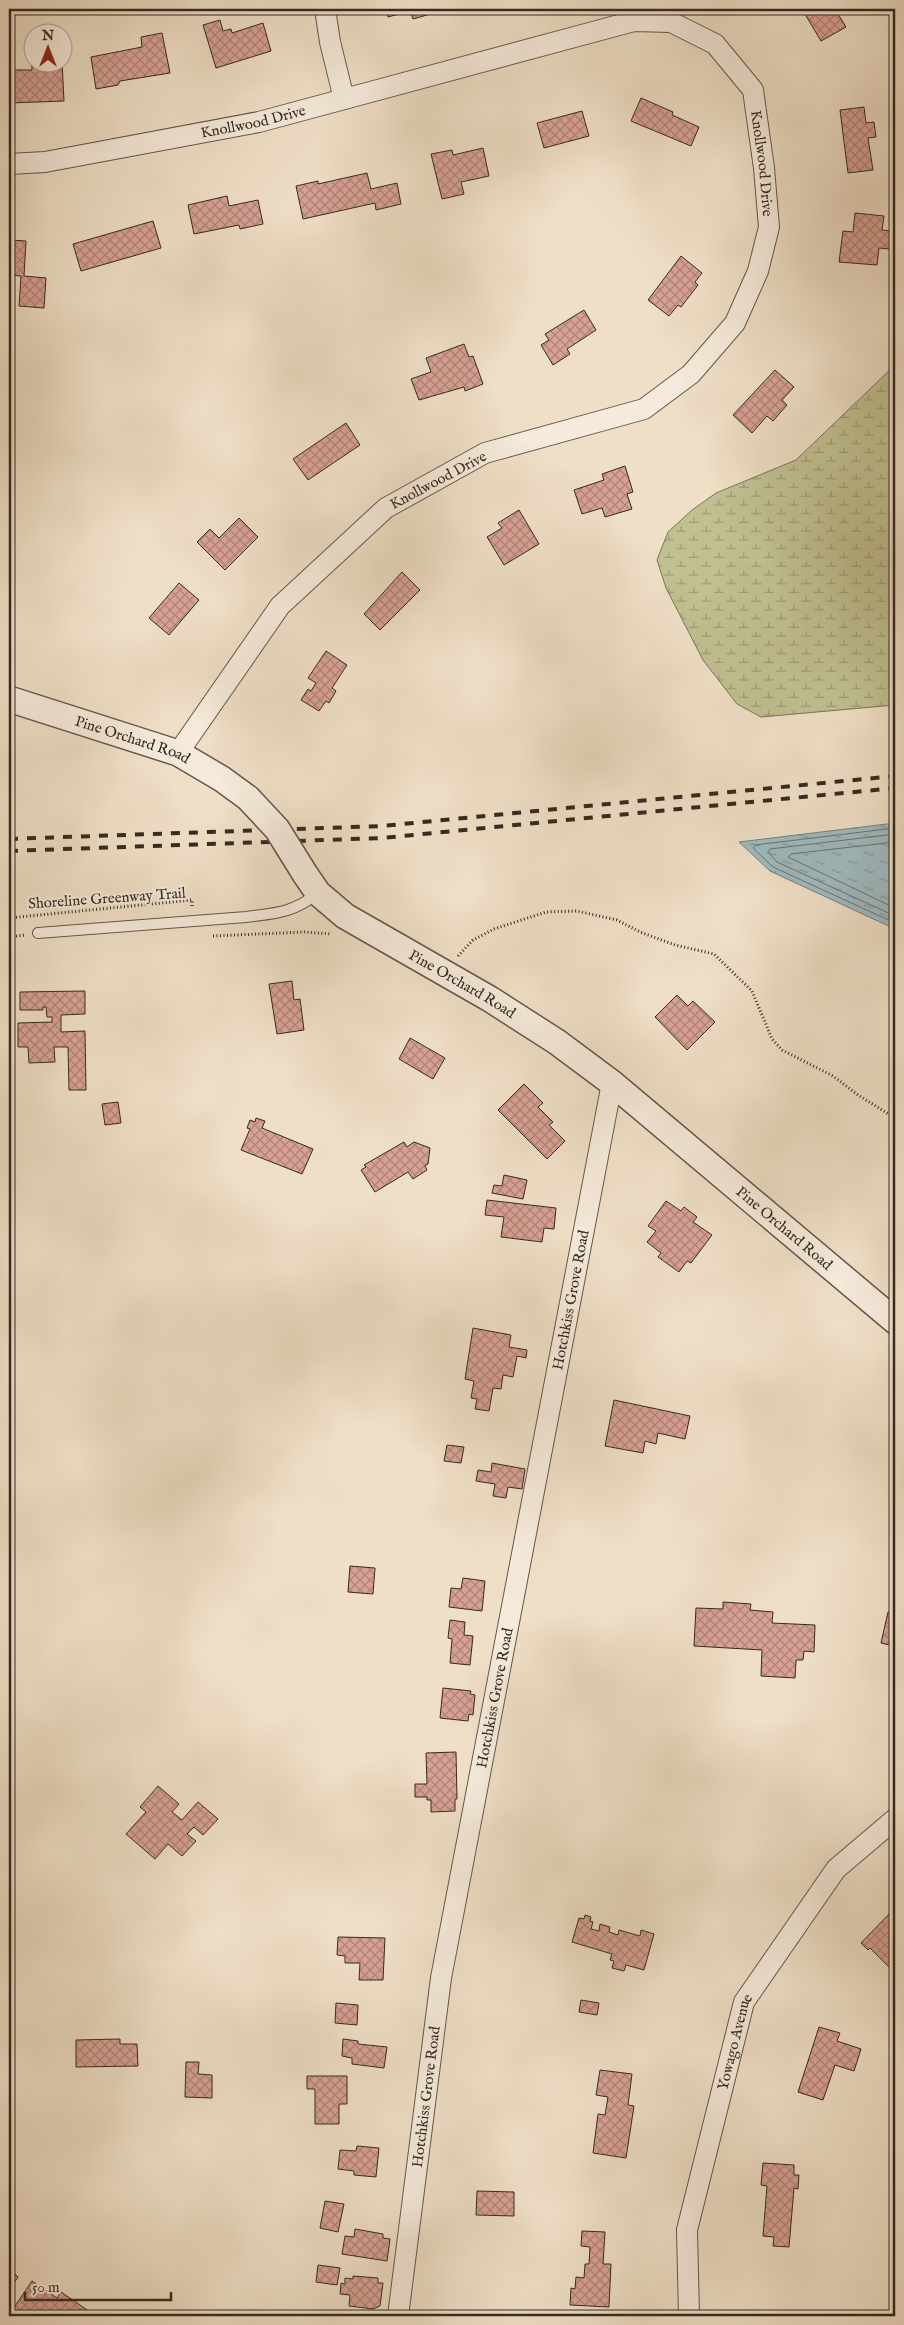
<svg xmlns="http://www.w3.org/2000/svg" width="904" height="2325" font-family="'IM FELL English',serif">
	<defs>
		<pattern id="wetland-marsh" width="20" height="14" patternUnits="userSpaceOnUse" patternTransform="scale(1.25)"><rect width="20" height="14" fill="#c0c091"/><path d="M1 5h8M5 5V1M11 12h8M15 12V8" fill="none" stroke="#9d9c76"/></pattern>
		<pattern id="water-ripples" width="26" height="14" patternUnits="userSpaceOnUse" patternTransform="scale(1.25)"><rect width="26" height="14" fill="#9fbac0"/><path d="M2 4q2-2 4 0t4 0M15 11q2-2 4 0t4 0" fill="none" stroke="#82979c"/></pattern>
		<pattern id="building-cross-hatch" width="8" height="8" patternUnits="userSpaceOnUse" patternTransform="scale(1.25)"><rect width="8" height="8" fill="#d8a195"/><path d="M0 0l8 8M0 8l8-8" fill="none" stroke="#b08379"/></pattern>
	</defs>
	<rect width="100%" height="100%" fill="#efdfc7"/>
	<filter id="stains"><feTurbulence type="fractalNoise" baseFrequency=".004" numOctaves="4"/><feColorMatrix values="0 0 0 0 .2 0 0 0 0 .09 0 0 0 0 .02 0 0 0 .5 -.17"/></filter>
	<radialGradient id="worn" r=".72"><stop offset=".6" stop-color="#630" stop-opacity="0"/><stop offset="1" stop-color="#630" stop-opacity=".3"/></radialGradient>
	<path fill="url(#wetland-marsh)" stroke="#7a7559" d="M895 365V705L761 717 737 704 703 660 666 588 657 560 668 532 692 510 716 493 796 460Z"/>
	<path fill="url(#water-ripples)" stroke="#748080" d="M895 823V929L770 871 739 842Z"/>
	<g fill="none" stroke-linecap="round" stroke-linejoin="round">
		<path stroke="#6a7270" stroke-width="1" d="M895 828 755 845 753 848 773 867 895 923
			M895 834 770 849 768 852 777 862 895 916
			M895 842 791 854 788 857 895 908"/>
	</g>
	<path fill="url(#building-cross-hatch)" stroke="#342a21" d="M385 9H438L434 13 413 19 410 11 388 17Z
		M802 9H835L846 27 821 41Z
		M220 20 223 31 231 29 232 33 263 23 271 51 216 68 203 25Z
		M162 33 170 73 120 81 118 85 96 89 91 57 142 47 141 37Z
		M31 49H32V62H62L64 101 9 103V70H32Z
		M641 98 673 112 672 115 699 127 691 146 631 121Z
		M864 107 866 123 874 122 876 137 868 138 873 170 848 173 840 110Z
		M582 111 589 136 544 148 537 123Z
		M483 148 489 176 461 182 464 194 442 199 431 154 452 150 453 155Z
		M367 173 371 189 397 183 401 204 376 210 375 203 303 219 296 186 318 181V184Z
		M227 196 229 206 258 200 263 224 240 229 239 225 194 234 188 205Z
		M855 213 884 216 882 230 891 231 889 249 879 248 877 265 839 262 843 231 853 232Z
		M153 221 161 248 81 271 73 244Z
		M9 231 10 240 26 241 24 276 46 278 44 308 19 306 21 276 9 275Z
		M681 256 702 273 695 282 698 285 681 307 678 305 669 316 648 300Z
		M584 310 596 330 567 349 570 354 553 365 541 345 549 340 545 334Z
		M464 344 469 357 473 356 483 384 465 391 464 387 419 400 411 379 431 372 426 358Z
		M775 370 794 387 782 400 787 405 773 421 767 416 752 433 733 415Z
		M346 423 360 445 308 480 293 459Z
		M625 466 633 492 627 494 632 509 605 517 602 508 582 514 574 490 604 480 602 474Z
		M519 510 539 544 504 565 487 537 502 528 498 523Z
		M239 518 258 537 225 570 197 542 210 529 219 538Z
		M402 572 420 590 380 630 364 614Z
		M179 583 199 600 169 635 149 618Z
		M326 651 347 665 332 688 336 691 329 703 326 701 319 711 301 700 308 689 311 691 316 683 308 678Z
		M292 981 294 1000 300 999 304 1030 277 1034 269 984Z
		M85 991V1014L61 1015V1032L85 1031 86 1090H69L68 1047H54L55 1062 29 1063 28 1047H18V1023L52 1022V1017H47L46 1007H43V1010H20V992Z
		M677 995 688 1006 693 1001 715 1022 687 1050 655 1017Z
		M410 1038 445 1058 433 1079 399 1059Z
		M524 1084 543 1103 538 1107 553 1122 549 1125 565 1141 547 1159 498 1110Z
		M118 1102 121 1123 105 1125 102 1104Z
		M256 1118 265 1121 262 1128 313 1149 302 1174 241 1150 250 1129 247 1128 250 1120 255 1122Z
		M12 1123 14 1168 9 1169V1124Z
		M404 1142 407 1147 414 1142 430 1148 428 1164 425 1166 427 1170 413 1179 408 1172 375 1192 361 1170 366 1167 364 1165Z
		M504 1175 527 1180 523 1199 492 1193 494 1185 502 1186Z
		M487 1200 556 1208 554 1229 544 1228 542 1242 501 1237 504 1217 485 1215Z
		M666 1201 681 1211 684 1207 697 1217 693 1222 712 1235 691 1263 687 1261 679 1272 658 1257 661 1253 647 1242 656 1231 648 1226Z
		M473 1328 511 1335 509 1347 527 1350 526 1358 517 1356 513 1377 503 1375 501 1389 493 1388 489 1411 475 1409 477 1399 471 1398 474 1381 465 1379Z
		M614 1400 690 1416 685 1439 658 1433 656 1444 645 1441 643 1453 605 1446Z
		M447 1445 464 1447 461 1463 444 1461Z
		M492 1463 525 1469 522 1489 508 1487 506 1498 493 1496 495 1484 476 1481 478 1470 491 1472Z
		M350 1566 375 1568 373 1594 348 1592Z
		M463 1578 485 1581 482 1611 449 1607 451 1588 461 1589Z
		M895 1599V1654L892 1653 894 1646 881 1643 888 1612 892 1613Z
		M723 1602 751 1604 750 1610 773 1612 772 1623 815 1625 814 1652 804 1651 803 1660H796L795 1678 761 1676 762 1650 694 1646 696 1608 723 1609Z
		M450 1620 465 1622 464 1635 473 1636 470 1665 450 1663 452 1639 448 1638Z
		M443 1688 471 1691 470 1694 475 1695 473 1715 469 1714 468 1721 440 1718Z
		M456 1752 457 1799H455V1811L431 1812V1800H427V1797H415V1784H427L426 1753Z
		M158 1786 179 1804 172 1812 182 1820 198 1802 218 1819 203 1835 194 1827 187 1834 196 1841 182 1856 168 1844 155 1859 126 1834 146 1812 140 1807Z
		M895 1908V1970L894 1972 870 1948 868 1950 861 1943Z
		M585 1915 591 1917 590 1921 593 1922 591 1929 599 1931 600 1924 610 1927 609 1932 618 1935 619 1930 640 1936 641 1930 654 1934 644 1970 626 1965 624 1971 612 1968 614 1961 610 1960 612 1954 572 1942 579 1918 584 1919Z
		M338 1937 385 1938 383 1980H359L360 1963H345V1956L337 1955Z
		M581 2000 599 2003 597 2015 579 2012Z
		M336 2003 358 2005 357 2025 335 2023Z
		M819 2027 840 2033 837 2041 861 2049 854 2071 835 2065 823 2100 798 2092Z
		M120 2039V2044H137L138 2066 76 2067V2040Z
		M343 2039 358 2041V2044L387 2047 384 2068 352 2064V2058L342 2056Z
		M186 2062H199L198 2074 212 2075V2098L185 2097Z
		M600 2070 632 2074 628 2105 634 2106 626 2158 593 2153 598 2114 605 2115 608 2097 596 2095Z
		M307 2076H347V2104H339V2124H315V2089H307Z
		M357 2146 379 2148 376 2177 354 2175V2171L338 2169 340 2150 356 2151Z
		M763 2163 794 2165V2175H799L798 2189 794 2188 789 2247 773 2246 774 2237 763 2236 767 2186 761 2185Z
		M477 2191 514 2192V2216L476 2215Z
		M325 2201 344 2204 338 2232 320 2228Z
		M355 2229 383 2234V2238L390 2239 387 2261 342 2254 345 2236 354 2237Z
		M582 2231 605 2232 603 2264H611L609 2307 570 2305 571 2288 575 2289 576 2277 584 2278 585 2264H589L590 2247 581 2246Z
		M318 2265 340 2268 337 2285 316 2282Z
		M9 2268 18 2277 9 2290Z
		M353 2276 378 2278V2283H383L380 2306 373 2309 349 2306 350 2295 340 2294 341 2283 345 2284V2278L353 2279Z
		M32 2281 57 2298 61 2292 93 2314 91 2316H9V2306L13 2309Z
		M319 2312 334 2313 333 2316H319Z"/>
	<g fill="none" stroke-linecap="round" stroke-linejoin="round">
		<g stroke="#63574a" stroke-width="12">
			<path id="service" d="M38 933 246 917C276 913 293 913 318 893"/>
		</g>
		<g stroke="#63574a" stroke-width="22">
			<g id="minor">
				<path d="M325 9 330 42 344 99"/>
				<path id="s1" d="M9 164 45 162 259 122 634 21 671 22 715 44 753 90 764 168 769 227 758 271 735 323 691 374 644 409 485 453 386 508 280 606 178 753"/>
				<path id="s2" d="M398 2316 441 1978 612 1083"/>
				<path id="s3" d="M689 2316 687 2230 744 2002 836 1869 895 1819"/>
			</g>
		</g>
		<g stroke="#63574a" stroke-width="28">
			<g id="tertiary">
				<path id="s4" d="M9 699 178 753 222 779 248 798"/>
				<path id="s5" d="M305 874 318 893 345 916 490 999 557 1042 612 1083 895 1321"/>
			</g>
		</g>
		<path stroke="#342a21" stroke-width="3" stroke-dasharray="1 2.5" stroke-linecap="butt" d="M9 918 192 900V908
			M213 936 304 932 331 934
			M9 937 25 935
			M458 956 473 940 494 929 546 912 577 911 617 920 640 932 675 945 714 954 752 991 772 1039 782 1050 833 1076 858 1095 895 1118"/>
		<use href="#service" stroke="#f5eadb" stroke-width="10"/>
		<use href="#minor" stroke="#f5eadb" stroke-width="20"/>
		<use href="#tertiary" stroke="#f5eadb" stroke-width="25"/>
		<path stroke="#342a21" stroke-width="4" stroke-dasharray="9 9" stroke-linecap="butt" d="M9 839 382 826 895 776
			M9 851 382 838 895 788"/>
		<g stroke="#63574a" stroke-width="28" stroke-linecap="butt">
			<path id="tertiary-bridge" d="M248 798 277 829 305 874"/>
		</g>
		<use href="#tertiary-bridge" stroke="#f5eadb" stroke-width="25"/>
	</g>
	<g text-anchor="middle" stroke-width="4" stroke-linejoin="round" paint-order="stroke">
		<g font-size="15" fill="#342a21" stroke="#f5eadb">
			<text dy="5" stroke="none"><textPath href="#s1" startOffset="248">Knollwood Drive</textPath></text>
			<text dy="5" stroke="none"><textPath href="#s1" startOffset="862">Knollwood Drive</textPath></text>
			<text transform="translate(438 480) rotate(-28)" y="5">Knollwood Drive</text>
			<text dy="5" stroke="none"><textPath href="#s4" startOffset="130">Pine Orchard Road</textPath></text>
			<text transform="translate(107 898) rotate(-4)" y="5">Shoreline Greenway Trail</text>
			<text dy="5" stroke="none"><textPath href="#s5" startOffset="194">Pine Orchard Road</textPath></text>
			<text dy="5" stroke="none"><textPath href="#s5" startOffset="599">Pine Orchard Road</textPath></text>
			<text dy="5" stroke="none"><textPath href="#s2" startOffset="1031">Hotchkiss Grove Road</textPath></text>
			<text dy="5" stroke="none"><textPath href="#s2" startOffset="626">Hotchkiss Grove Road</textPath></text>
			<text dy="5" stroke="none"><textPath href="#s3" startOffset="280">Yowago Avenue</textPath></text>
			<text dy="5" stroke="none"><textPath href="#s2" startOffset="221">Hotchkiss Grove Road</textPath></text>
		</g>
	</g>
	<rect width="904" height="2325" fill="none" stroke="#efdfc7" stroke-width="30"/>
	<rect x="10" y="10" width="884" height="2305" fill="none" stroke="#342a21" stroke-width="2.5"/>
	<rect x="15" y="15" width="874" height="2295" fill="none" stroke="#342a21"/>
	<g transform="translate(48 48)"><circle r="24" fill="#f5eadb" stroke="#a89d91"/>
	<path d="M0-4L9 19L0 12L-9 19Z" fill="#8f2418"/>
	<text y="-8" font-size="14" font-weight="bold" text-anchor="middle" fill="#342a21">N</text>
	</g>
	<path d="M25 2292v8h146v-8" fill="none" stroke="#342a21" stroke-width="2.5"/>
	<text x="32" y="2292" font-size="15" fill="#342a21" stroke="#f5eadb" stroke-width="4" paint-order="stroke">50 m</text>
	<rect width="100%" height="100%" filter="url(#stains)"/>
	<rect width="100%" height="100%" fill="url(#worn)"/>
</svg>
